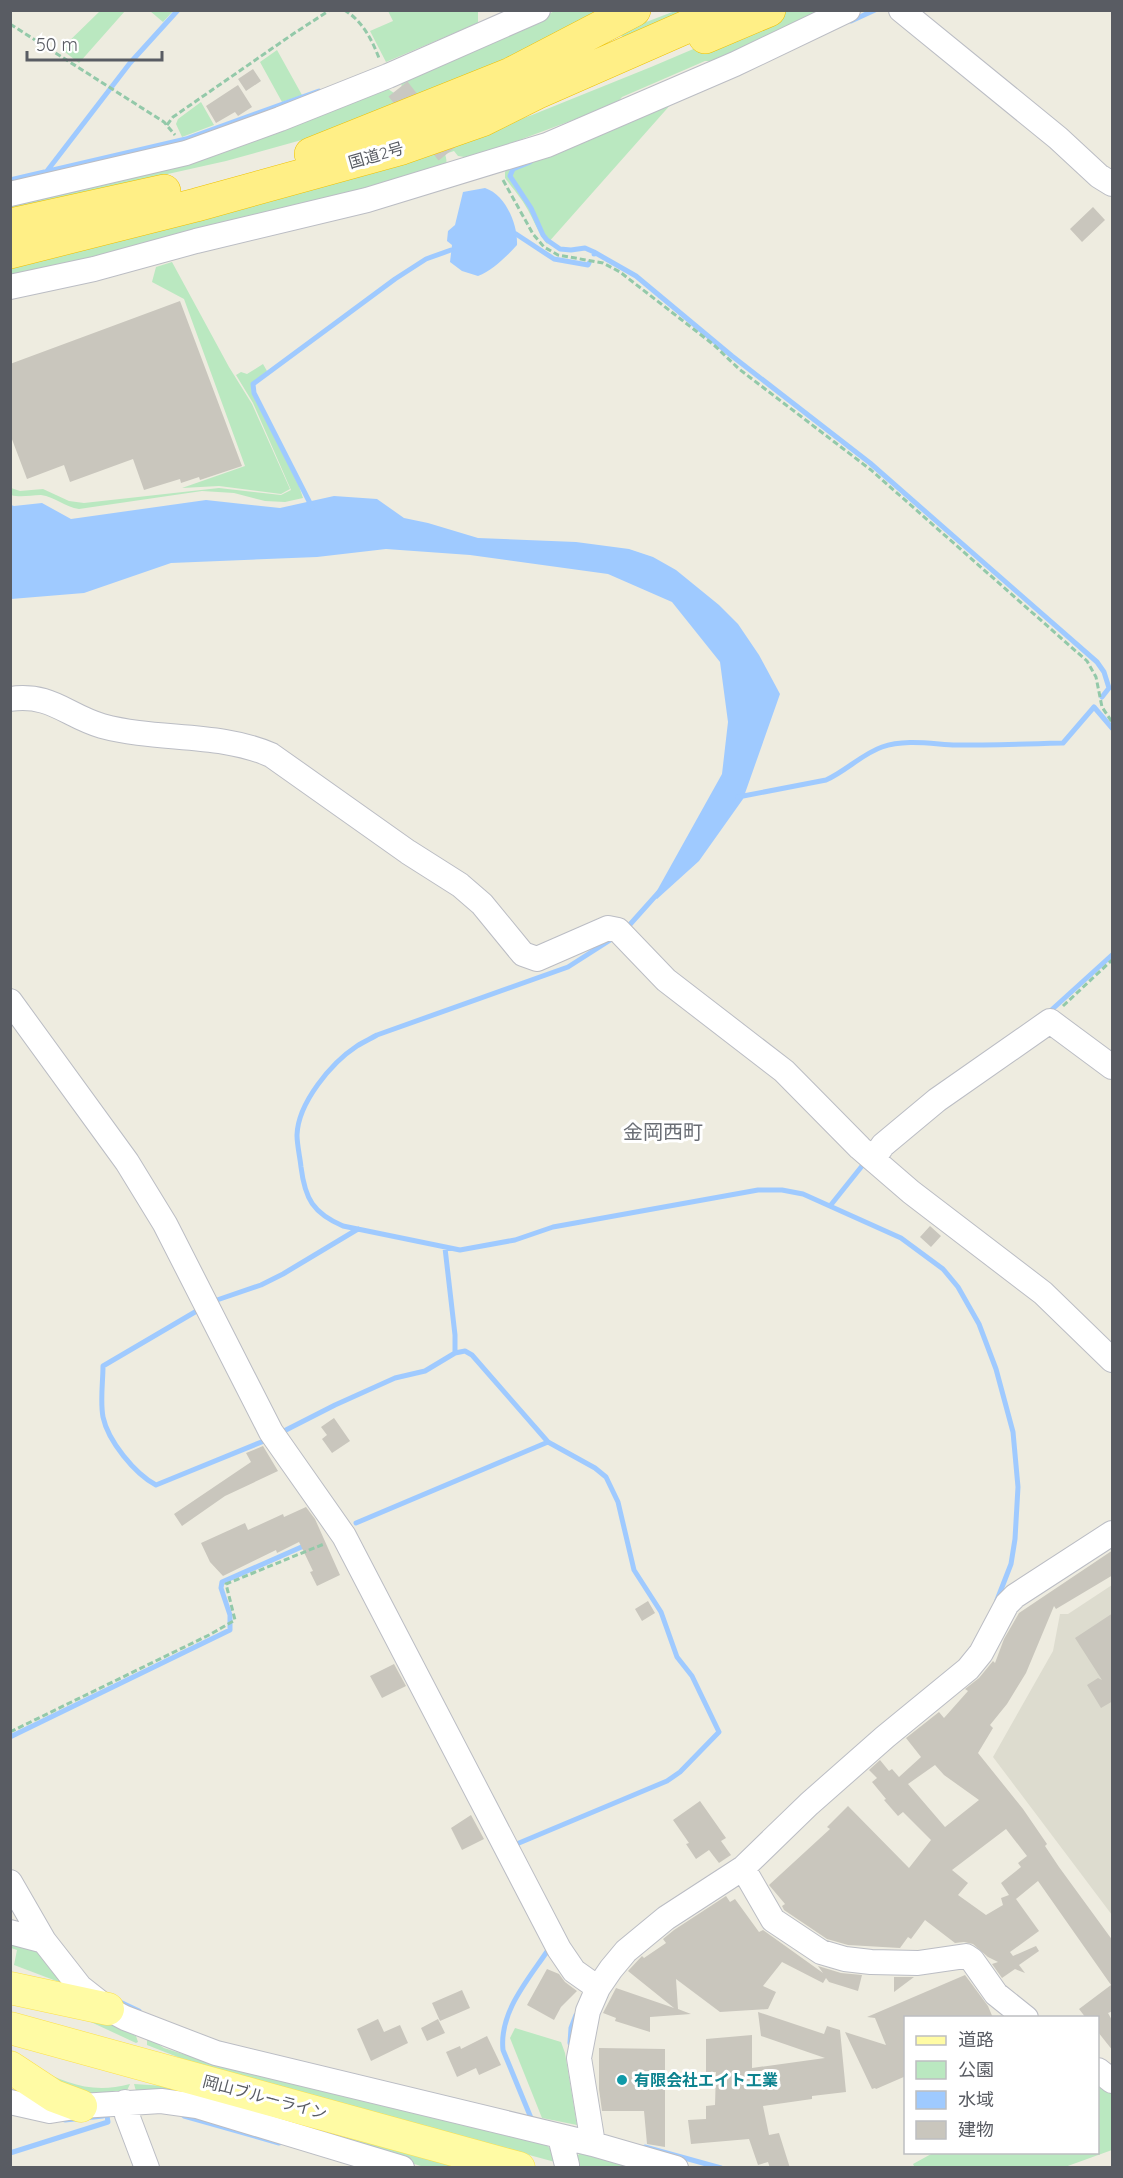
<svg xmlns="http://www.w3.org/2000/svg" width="1123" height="2178" font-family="Quicksand,'Noto Sans JP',sans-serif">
	<rect width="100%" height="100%" fill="#eeece0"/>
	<path fill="#dddccf" d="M1112 1585V1915L993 1757 1053 1651 1060 1614H1068Z"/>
	<path fill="#bae8c0" d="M100 11H125L79 63 61 49Z
		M150 11H173L163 22Z
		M388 11H478V23L386 62 370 31 393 21Z
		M555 11H611L573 31 316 136 226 161 11 209 10 199 385 87 394 93 402 89 401 81 403 78Z
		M675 11H690L626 38 621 36 628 29Z
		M783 11H831L713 61H705L622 97 616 104 471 158 458 156 454 151 445 154C447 161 448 165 441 170L11 279 10 264 407 159 532 115 651 67Z
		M277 50 302 95 282 102 260 62Z
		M201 102 214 125 182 137 176 124 178 119Z
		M672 103 547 244C539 234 536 225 530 214 524 201 514 190 505 178V172L511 164Z
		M172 262 229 367 252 404 290 489 281 494 219 486 182 488 245 466 184 299 152 282 156 267Z
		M263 364 267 371 251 384 252 392 299 486 303 498 285 502 265 501 234 493 202 491 79 509C65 507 55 497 41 495 30 495 21 498 11 495V488L20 491 43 489 69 501 84 503 219 488 281 495 291 490 253 403 236 375 241 372 247 374Z
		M10 1938 45 1954 63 1980 59 1982 14 1965 17 1950 11 1948Z
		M65 2010 100 2019 136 2036 138 2042 136 2043Z
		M515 2028 561 2042 565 2053 577 2125 542 2118 510 2038Z
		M147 2037 164 2048 186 2055 544 2143 554 2152 555 2162 193 2063 147 2045Z
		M34 2067C67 2084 93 2094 130 2084L125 2095 78 2096Z
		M1098 2075 1112 2085V2150L1065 2167 915 2168 913 2164 933 2153 1098 2152Z
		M134 2084 164 2086 465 2167H424L346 2143 136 2091Z
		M586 2153 649 2167 577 2168 575 2160 579 2154Z"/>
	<path fill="#9fcaff" d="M485 188C506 195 518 225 517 245 506 257 493 270 478 276L462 271 450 262 452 245 447 241 448 231 455 225 463 192Z
		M334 496 377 499 404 518 428 523 478 538 576 542 629 549 653 557 676 570 719 605 738 624 759 655 780 694 743 799 699 861 657 899 654 896 722 774 728 722 720 662 672 602 608 574 470 555 386 549 317 557 171 563 84 593 11 599V505L14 506 42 503 71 519 206 500 280 508Z"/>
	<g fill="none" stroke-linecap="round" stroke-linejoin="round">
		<path stroke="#9fcaff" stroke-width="5" d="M851 21 875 10
			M530 162 513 169 510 176 531 208 543 235 547 240 560 249 571 250 585 248 594 252
			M47 171 130 63 178 10
			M10 180 186 139 319 91
			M516 234 554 259 588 265 589 263
			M594 254V252L636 276 732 356 870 463 1097 662 1104 672 1109 688 1102 697
			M312 507 254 393 253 384 395 279 426 259 451 250
			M738 797 826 780C846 771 862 754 882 747 905 739 932 744 956 745 991 745 1027 744 1063 743L1094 707 1112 728
			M625 930 659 892
			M615 937 568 967 377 1035C370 1039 363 1042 357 1046 331 1063 298 1103 297 1135 297 1145 300 1157 301 1167 305 1199 313 1213 343 1226L460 1250 515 1240 553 1227 758 1190H782L803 1194 901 1238 943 1269 958 1287 979 1324 996 1369 1013 1432 1018 1487 1015 1539 1011 1564 997 1600
			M1047 1014 1112 955
			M830 1206 862 1166
			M217 1300 261 1285 283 1274 358 1229
			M195 1312 103 1366C103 1382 100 1401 103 1417 108 1441 135 1474 156 1485L264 1441
			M455 1353 465 1351 472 1355 548 1442 595 1468 606 1477 618 1502 634 1570 661 1612 677 1657 692 1676 719 1732 680 1772 667 1781 519 1843
			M282 1432 335 1405 395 1378 425 1371 455 1353V1335L445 1248
			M356 1523 548 1442
			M10 1737 230 1630V1615L221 1588 222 1582 306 1545
			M120 2002 139 2011
			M570 2043 571 2028 576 2015
			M184 2116 279 2143
			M531 2118 503 2050C499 2012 528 1980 548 1950L546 1945
			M65 2120 103 2116
			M645 2147 721 2168
			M10 2153 108 2122 107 2116"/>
	</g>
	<path fill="#c9c6bd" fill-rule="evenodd" d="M253 69 261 81 246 91 238 79Z
		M238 85 252 107 238 116 235 112 216 123 206 106Z
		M1093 207 1105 220 1082 242 1070 229Z
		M180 301 242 466 200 480 199 477 181 483 180 479 144 490 133 459 70 482 64 465 27 479 10 434V364Z
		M930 1226 941 1236 931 1247 920 1237Z
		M334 1418 350 1441 332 1453 322 1439 327 1435 321 1427Z
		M263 1446 278 1471 225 1496 182 1526 174 1514 251 1462 246 1453Z
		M306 1507 315 1519 340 1575 317 1586 310 1572 313 1571 299 1542 277 1553 276 1550 223 1576 210 1562 201 1543 245 1523 248 1530 283 1514 284 1517Z
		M1113 1550V1575L1056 1609 1054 1606 1026 1673 1007 1704 990 1725 993 1728 978 1753 1023 1809 1047 1844 1045 1846 1059 1867 1113 1941V2011L1108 2013 1113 2022V2051L1098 2032V2018H1086L1079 2009 1111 1985 1038 1881 1016 1899 1039 1931 1010 1952 1013 1956 1036 1946 1039 1951 1019 1965 1025 1973 1015 1969 1002 1978 992 1964 998 1962 988 1957 973 1944 964 1942 955 1943 925 1920 911 1939 908 1937 900 1948 848 1945 827 1939 784 1910 782 1906 785 1904 769 1885 830 1829 827 1827 848 1806 909 1868 931 1840 903 1812 898 1816 884 1800 886 1799 872 1782 877 1778 869 1770 880 1760 889 1771 892 1769 899 1777 921 1757 906 1738 939 1712 944 1718 968 1691 965 1689 979 1678 993 1661 995 1663 1004 1639 1019 1613ZM935 1765 944 1775 979 1800 945 1827 908 1784ZM1006 1829 1027 1856 1018 1863 1021 1867 1001 1883 1009 1895 1001 1898 1003 1905 986 1915 958 1895 968 1883 952 1870Z
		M648 1601 655 1613 642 1621 635 1609Z
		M1113 1613V1701L1101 1708 1087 1685 1098 1678 1102 1680 1075 1638Z
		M394 1664 406 1686 382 1698 370 1676Z
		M700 1801 726 1838 721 1841 731 1855 719 1863 709 1850 696 1859 686 1844 689 1843 673 1820Z
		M471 1815 484 1839 462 1850 451 1828Z
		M726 1896 730 1902 735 1899 759 1932 763 1930 823 1973 818 1966 841 1973 862 1975 858 1991 829 1982 826 1978 823 1983 782 1962 763 1986 776 1992 768 2009 720 2012 676 1979 678 2009 691 2014 650 2017V2032L615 2021 616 2018 603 2013 616 1988 674 2008 628 1971 642 1956 644 1958 666 1943 663 1939 674 1930Z
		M547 1969 559 1974 565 1982 577 1991 561 2007 554 2020 527 2005Z
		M965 1975 988 2006 993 2018H906V2076L876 2089 875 2088 872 2089 845 2032 886 2045 875 2018 867 2017Z
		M894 1977H914L894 1992Z
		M462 1990 470 2008 440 2021 432 2003Z
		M758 2012 824 2034 827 2026 840 2030 846 2092 812 2096V2099L763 2106 769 2135 779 2133 790 2168H770L768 2162 758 2165 749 2139 691 2144 688 2120 706 2119V2106L715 2105 716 2072H706V2039L752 2035V2068L825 2058 761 2036Z
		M378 2019 384 2032 400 2025 408 2043 371 2061 357 2029Z
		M438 2019 445 2033 427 2041 421 2028Z
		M487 2036 501 2065 479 2075 476 2068 457 2077 446 2052 460 2046 461 2049Z
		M599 2048 665 2049V2147L647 2144 644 2111H602L599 2089Z"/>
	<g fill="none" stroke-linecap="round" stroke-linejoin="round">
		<path stroke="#c9c8c1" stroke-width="24" stroke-dasharray="24 12" stroke-linecap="butt" d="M398 89 448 153"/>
		<g stroke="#bbbdc4" stroke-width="26">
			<path id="minor" d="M901 10 1058 138 1099 176 1112 184
				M10 194 186 153 280 119 388 76 538 10
				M10 287 94 269 196 241 367 200 547 145 735 64 848 10
				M10 699C51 693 67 716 102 726 157 741 219 732 271 755L408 852 460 885 482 904 523 954 537 959 608 928 618 930 666 980 784 1071 860 1148 911 1192 1043 1293 1112 1360
				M10 1001 127 1162 165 1224 271 1432 344 1536 559 1949 574 1971 598 1988
				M873 1159 883 1145 937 1100 1050 1021 1112 1067
				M743 1868 773 1920 821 1952 845 1959 871 1962 918 1963 966 1956 972 1960 996 1994 1026 2018
				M10 1882 44 1941 80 1987 108 2009 125 2018 216 2053 593 2144 676 2168
				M10 1932 44 1941
				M1098 2070 1112 2081
				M10 2102 50 2111 81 2106 161 2101 197 2106 402 2168
				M125 2102 127 2115 147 2168
				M560 2137 567 2165
				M593 2144 579 2058 588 2011 598 1988 611 1969 626 1951 666 1918 743 1868 809 1804 885 1737 968 1669 981 1653 1007 1604 1015 1596 1112 1533"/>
		</g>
		<g stroke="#fde14a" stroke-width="33">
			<path id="major" d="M10 1988 108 2009
				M10 2028 519 2168
				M10 2067 54 2096 81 2106"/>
		</g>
		<g stroke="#eec100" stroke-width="34">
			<path id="highway" d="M705 37 769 10
				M311 154 511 74 634 10
				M10 225 164 191
				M10 252 196 205 402 148 482 120 536 93 725 10"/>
		</g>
		<path stroke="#93c9a9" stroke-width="3" stroke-dasharray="6 3" stroke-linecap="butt" d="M344 10C362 20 372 40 379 58
			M10 24 164 122 175 135
			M167 125 173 117 293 34 330 10
			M503 180 533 234 544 247 558 255 603 263 620 272 714 345 739 369 871 470 1087 661 1096 677 1102 707 1112 722
			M1063 1006 1112 960
			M10 1732 209 1635 235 1620 226 1584 324 1544"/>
		<use href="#minor" stroke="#fff" stroke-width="24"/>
		<use href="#major" stroke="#fffba4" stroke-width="32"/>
		<use href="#highway" stroke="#ffef86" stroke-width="33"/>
	</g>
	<circle fill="#0f9aa8" stroke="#fff" stroke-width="2" cx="622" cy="2080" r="6"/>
	<g text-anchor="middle" stroke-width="6" stroke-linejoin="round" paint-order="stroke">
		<g font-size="16" fill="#595c63" stroke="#fff">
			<text transform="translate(376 155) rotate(-16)" y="6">国道2号</text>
			<text transform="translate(265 2097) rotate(15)" y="6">岡山ブルーライン</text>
		</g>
		<g font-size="16" font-weight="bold" fill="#0d838f" stroke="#fff" text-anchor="start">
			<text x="634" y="2086">有限会社エイト工業</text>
		</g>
		<g font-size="20" fill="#6a6e75" stroke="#fff">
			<text x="663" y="1139">金岡西町</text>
		</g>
	</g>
	<rect width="1123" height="2178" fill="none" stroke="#595c63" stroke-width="24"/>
	<rect x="904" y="2016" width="195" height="138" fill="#ffffff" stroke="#bdbec1" stroke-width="1.5"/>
	<rect x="916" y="2036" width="30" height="9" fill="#fffba4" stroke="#bdbec1" stroke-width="1.5"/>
	<text x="958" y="2046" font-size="18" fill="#595c63">道路</text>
	<rect x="916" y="2061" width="30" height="18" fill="#bae8c0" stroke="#bdbec1" stroke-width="1.5"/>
	<text x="958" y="2076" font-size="18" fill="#595c63">公園</text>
	<rect x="916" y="2091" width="30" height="18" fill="#9fcaff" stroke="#bdbec1" stroke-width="1.5"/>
	<text x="958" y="2106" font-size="18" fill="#595c63">水域</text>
	<rect x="916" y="2121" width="30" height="18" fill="#c9c6bd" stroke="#bdbec1" stroke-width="1.5"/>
	<text x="958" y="2136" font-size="18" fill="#595c63">建物</text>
	<path d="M27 51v9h135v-9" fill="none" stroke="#595c63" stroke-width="3"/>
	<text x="36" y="51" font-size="18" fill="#595c63" stroke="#ffffff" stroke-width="4.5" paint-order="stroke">50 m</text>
</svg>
